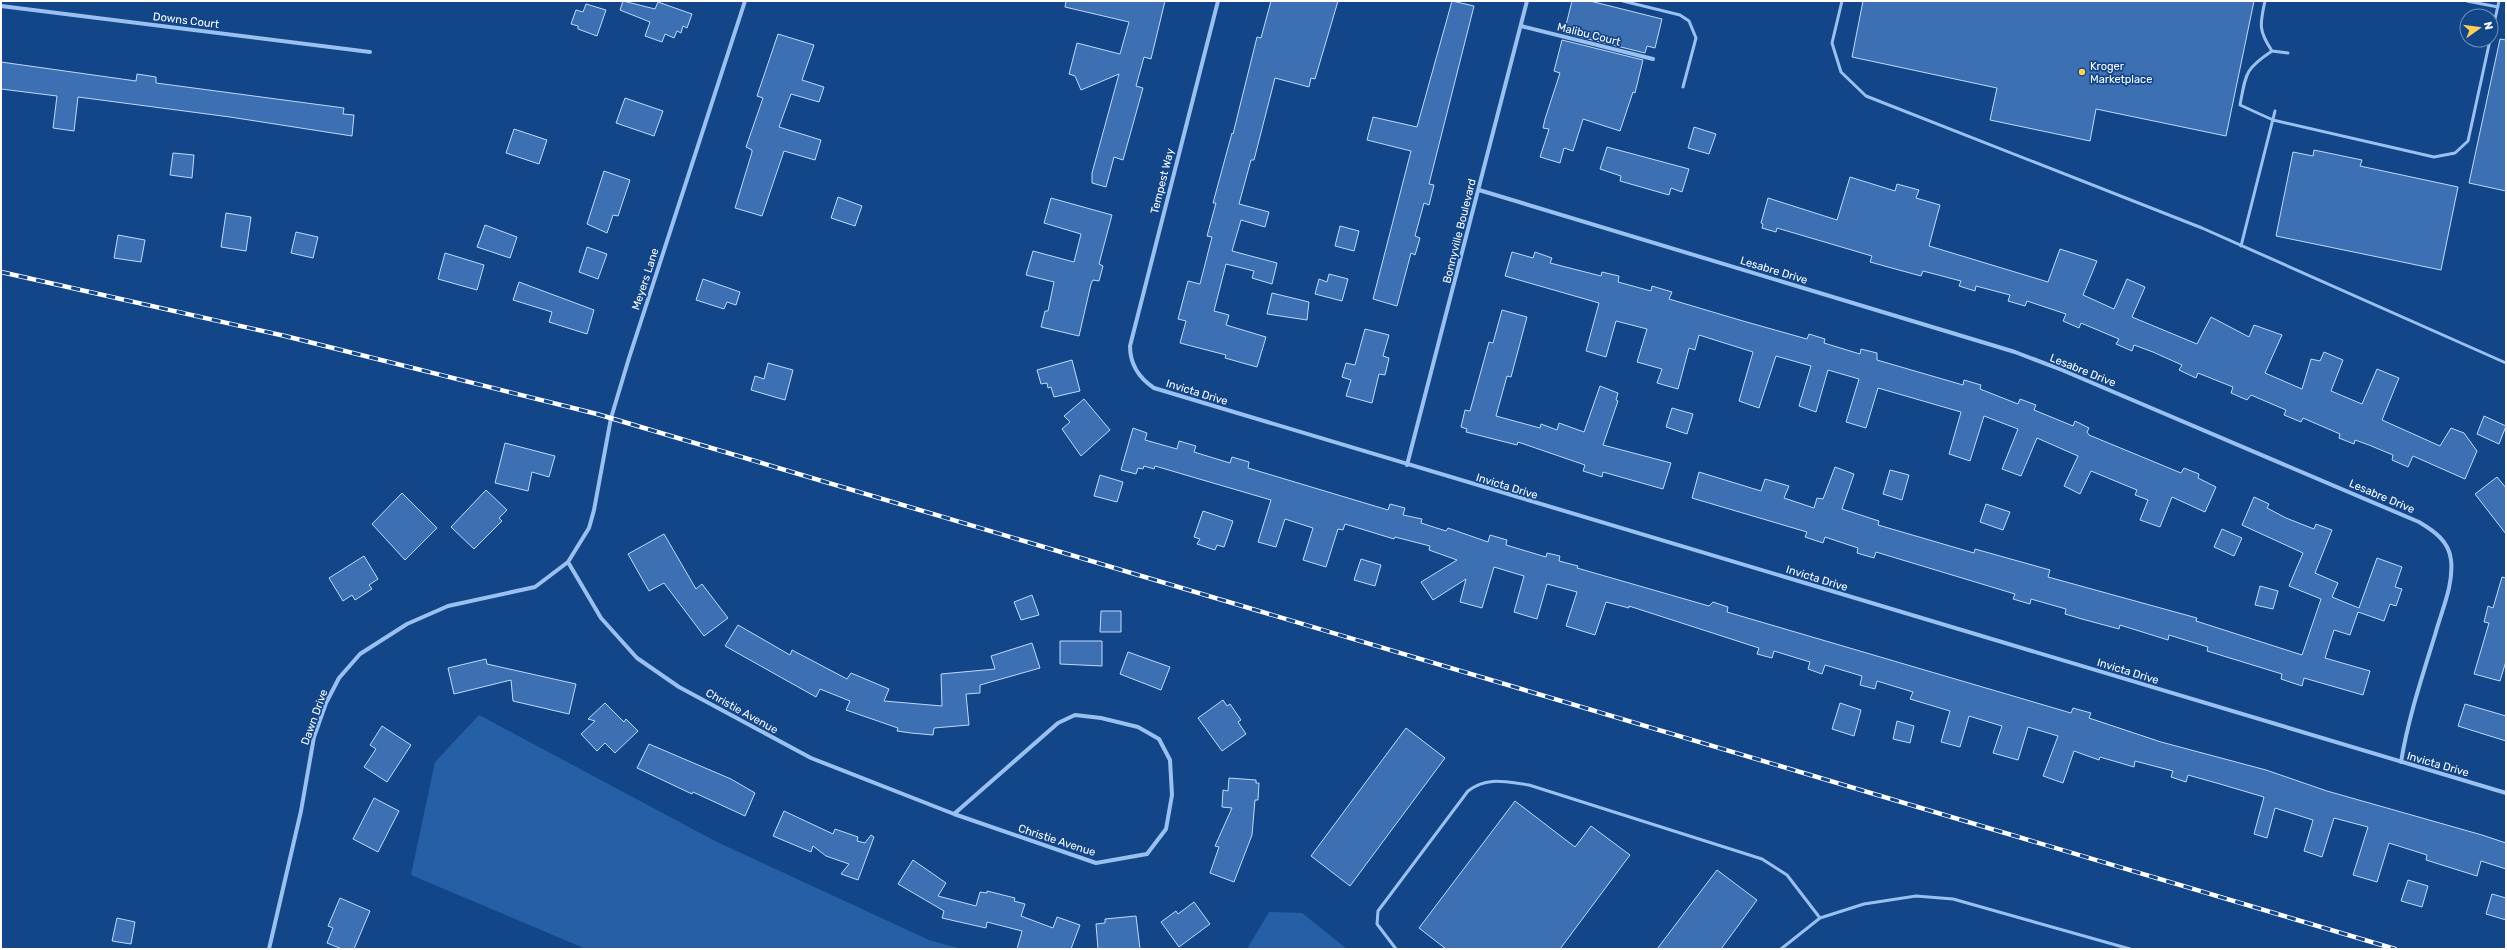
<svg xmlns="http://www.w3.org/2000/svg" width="2507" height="950" font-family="Rubik,sans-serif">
	<rect width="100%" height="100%" fill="#134688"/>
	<path fill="#2560a7" d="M479 715 715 841 929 940 961 949H586L411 875 435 762Z
		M1269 912 1302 913 1347 949H1247Z"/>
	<path fill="#3c70b2" stroke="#bfdafb" d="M623 1 655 9 658 2 692 14 687 28 683 26 681 33 677 31 674 38 665 34 662 42 645 36 650 22 620 10Z
		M1066 1H1165L1151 59 1144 57 1136 86 1143 88 1123 160 1114 157 1106 187 1092 183V173L1119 74 1081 90 1075 76 1069 74 1077 43 1120 54 1129 22 1065 7Z
		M1271 1H1338L1315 79 1311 78 1309 87 1275 78 1254 160H1251L1239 204 1269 212 1265 227 1241 220 1232 251 1277 263 1272 284 1252 278 1254 271 1226 264 1214 311 1229 315 1226 325 1266 337 1257 367 1225 358 1226 355 1180 343 1186 321 1178 319 1188 281 1200 284 1212 237 1207 236 1216 203H1213L1232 133 1233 134 1257 37 1261 38Z
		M1452 1 1474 6 1429 184 1434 185 1429 205 1424 203 1415 236 1420 238 1415 255 1411 253 1397 306 1373 299 1411 151 1367 140 1373 117 1417 127Z
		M1572 1H1590L1662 19 1655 48 1647 46 1645 53 1564 33Z
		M1863 1H2254L2226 136 2096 109 2090 141 1990 120 1997 88 1852 57Z
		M586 4 606 10 597 36 578 29V26L571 24 576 10 583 12Z
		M778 34 814 45 802 80 824 87 819 102 791 94 779 127 821 140 815 160 784 151 762 216 735 208 752 152V150L746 147 763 98 757 96Z
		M2500 39 2506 40V191L2469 183Z
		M1562 40 1643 60 1635 93 1633 92 1620 131 1583 119 1573 151 1564 148 1560 163 1540 157 1549 129 1543 128 1545 119 1560 73 1554 71Z
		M1 62 136 81 137 74 156 77V83L344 108 343 114 354 115 352 136 230 117 78 97 74 131 53 128 57 96 1 89Z
		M625 98 663 111 654 136 616 123Z
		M1694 127 1716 134 1709 154 1688 148Z
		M514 129 547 140 539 164 506 153Z
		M1607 147 1689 169 1682 192 1671 188 1669 195 1620 181 1621 176 1600 169Z
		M2314 150 2362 160 2360 166 2458 187 2441 270 2276 236 2293 152 2313 156Z
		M173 153 194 155 192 178 170 175Z
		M604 171 630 180 618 216 613 215 607 233 587 224Z
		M1850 177 1895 191 1897 184 1919 190 1916 198 1940 205 1929 246 2048 282 2060 249 2097 261 2083 295 2114 309 2127 279 2145 287 2132 317 2197 344 2211 317 2249 337 2254 325 2282 335 2265 373 2302 389 2311 359 2320 361 2324 352 2343 360 2331 391 2362 404 2377 369 2399 378 2382 420 2440 446 2451 428 2464 433 2477 451 2465 479 2413 456 2408 467 2392 460 2393 455 2369 445 2355 440 2354 444 2339 438 2340 434 2303 418 2301 422 2284 415 2286 410 2251 395 2247 400 2231 393 2233 387 2198 373 2196 378 2179 370 2182 365 2153 352 2134 345 2132 351 2116 344 2119 339 2081 323 2079 328 2063 321 2066 314 2027 301 2025 306 2008 301 2010 295 1976 286 1975 291 1959 286 1961 281 1923 271 1921 276 1888 267 1870 262 1872 256 1777 228 1776 232 1762 228 1763 224 1761 223 1768 198 1837 220Z
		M838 197 862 206 855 226 831 218Z
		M1051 198 1112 215 1099 264 1103 266 1099 281 1093 280 1091 284 1079 336 1041 327 1045 311H1048L1054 282 1026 275 1033 251 1074 262 1081 234 1044 223Z
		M226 213 251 217 246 251 221 247Z
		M485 225 517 237 510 258 477 247Z
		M1340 226 1359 231 1354 251 1335 246Z
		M296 232 318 237 313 258 291 253Z
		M118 235 145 240 141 262 114 258Z
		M587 247 607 254 598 279 579 272Z
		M1512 252 1533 258 1535 252 1552 258 1550 263 1601 276 1602 272 1619 276 1618 282 1651 291 1652 286 1672 292 1669 299 1743 321 1807 339 1809 334 1825 339 1824 343 1860 354 1861 349 1877 353V360L1963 385 1964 380 1981 385 1980 389 2018 404 2020 399 2036 405 2034 410 2073 426 2075 421 2089 428 2087 432 2089 435 2181 473 2184 468 2199 474 2198 478 2216 487 2205 512 2172 497 2160 527 2140 520 2148 500 2135 495 2137 490 2091 471 2080 494 2064 486 2078 456 2037 438 2021 476 2002 469 2018 429 1984 416 1970 461 1949 454 1961 412 1878 388 1866 428 1846 422 1859 379 1828 370 1816 412 1799 406 1811 366 1776 356 1759 408 1739 401 1753 352 1699 335 1695 350 1689 348 1678 389 1657 383 1662 369 1637 362 1647 329 1616 321 1606 357 1586 351 1599 303 1505 276Z
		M445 253 484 265 477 290 438 279Z
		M1329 274 1348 279 1342 301 1315 294 1319 279 1327 282Z
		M703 279 740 292 736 305 727 302 724 309 696 300Z
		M519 282 594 310 587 334 549 322 552 312 513 300Z
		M1272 293 1309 302 1307 320 1267 314Z
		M1502 310 1527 317 1511 377 1507 376 1496 416 1540 428 1541 424 1557 430 1559 423 1584 432 1600 386 1618 393 1616 400 1618 401 1603 445 1671 463 1663 489 1603 472 1602 477 1583 471 1585 465 1518 442 1517 445 1466 432 1467 429 1461 427 1465 410 1470 411 1489 342 1493 343Z
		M1365 329 1389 335 1383 356 1389 358 1385 375 1379 374 1372 403 1346 396 1351 380 1342 377 1346 363 1355 365Z
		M1072 360 1080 391 1054 397 1051 387 1048 388 1047 383 1041 384 1037 370Z
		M768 363 793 370 785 400 751 390 755 376 764 379Z
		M1084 399 1110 430 1081 456 1062 429 1070 422 1064 416Z
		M1672 408 1693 414 1687 434 1666 427Z
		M2484 416 2506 426 2499 444 2477 434Z
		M1133 428 1147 433 1145 440 1177 449 1179 441 1196 446 1194 452 1230 463 1232 457 1249 462 1248 468 1388 510 1390 504 1405 508 1403 515 1422 519 1421 523 1446 531 1448 528 1488 542 1490 535 1507 540 1506 545 1546 557 1547 553 1560 556 1559 561 1578 566 1577 568 1709 606 1713 602 1728 607 1727 612 2071 713 2073 708 2091 713 2089 718 2161 742 2266 770 2327 791 2482 835 2506 843V869L2481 861 2477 876 2426 860 2427 855 2389 843 2377 882 2353 875 2368 827 2334 818 2322 857 2304 851 2313 820 2275 808 2267 838 2254 834 2264 797 2220 784 2188 775 2186 782 2171 777 2173 771 2135 761 2134 767 2100 757 2099 760 2074 751 2063 783 2043 776 2058 736 2028 727 2018 760 1993 753 2002 726 1969 716 1960 747 1941 742 1950 711 1910 699 1913 692 1877 681 1875 689 1860 685 1862 676 1825 665 1822 674 1808 669 1810 662 1774 651 1772 658 1757 654 1759 648 1629 606V608L1606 602 1595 635 1566 626 1577 592 1547 584 1537 619 1514 612 1524 576 1494 567 1482 608 1460 602 1466 579 1433 600 1421 582 1457 560 1429 550 1430 546 1395 537 1394 539 1345 524 1343 530 1338 529 1326 567 1303 560 1313 528 1285 519 1276 547 1258 542 1271 500 1155 466 1154 469 1144 466 1143 469 1138 468 1136 474 1121 470Z
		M505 443 555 456 549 477 532 472 528 491 495 483Z
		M1835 467 1854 474 1842 509 1879 521 1878 525 1974 553 1975 549 2050 570 2048 577 2197 618 2196 621 2302 655 2321 599 2289 586 2303 553 2242 525 2254 497 2269 504 2267 508 2286 518 2314 529 2316 524 2332 530 2315 573 2338 583 2332 597 2359 608 2377 558 2402 567 2395 587 2402 589 2396 606 2390 604 2384 621 2358 612 2350 635 2334 630 2325 658 2370 671 2363 695 2304 678 2302 686 2281 679 2282 674 2207 651 2208 647 2169 635 2168 640 2120 625 2119 629 2082 619 2065 614 2066 609 2031 599 2030 604 2013 599 2015 594 1876 552 1874 558 1857 553 1858 548 1825 537 1823 543 1805 537 1807 532 1692 498 1699 472 1761 491 1765 479 1789 486 1784 498 1814 508 1817 498 1823 499Z
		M1890 470 1909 475 1902 500 1883 494Z
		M1100 475 1123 482 1117 502 1094 496Z
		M2497 477 2506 488V534L2475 494Z
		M486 490 507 510 499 518 502 521 474 549 451 527Z
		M402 493 437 528 405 560 372 524Z
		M1986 504 2010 512 2003 530 1980 522Z
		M1203 511 1233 521 1224 547 1217 545 1215 550 1197 544 1200 539 1194 537Z
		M2222 529 2242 538 2234 556 2214 547Z
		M664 534 696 589 702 584 728 618 704 636 664 583 649 591 628 554Z
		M364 556 378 579 369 585 372 589 355 600 352 595 343 601 329 578Z
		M1361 559 1381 565 1375 586 1354 580Z
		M2502 577 2506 578V661L2500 681 2474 674 2489 623 2484 622 2488 606 2493 608Z
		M2260 586 2278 591 2273 609 2255 605Z
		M1032 595 1039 615 1021 620 1014 602Z
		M1101 611H1121V632H1100Z
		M738 625 790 655 792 650 847 679 851 673 889 689 884 701 942 706 941 674 995 669 991 656 1032 643 1040 668 980 685V693L966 694 969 725 934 728 933 735 911 733 897 731 898 728 846 710 850 701 820 689 816 697 725 646Z
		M1060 641H1102V666L1060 664Z
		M1128 652 1170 667 1161 690 1120 674Z
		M486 659 487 664 576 684 569 714 513 701 511 680 454 694 448 668Z
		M1223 700 1227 706 1230 704 1241 720 1238 722 1246 734 1222 751 1198 718Z
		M605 703 624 722 626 719 638 731 615 753 605 743 597 751 581 734 595 721 588 719Z
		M1840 703 1861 710 1854 736 1832 729Z
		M2465 704 2506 716V741L2458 726Z
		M1897 721 1914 726 1910 743 1893 739Z
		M382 726 411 745 387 782 364 767 376 749 370 745Z
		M1406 728 1445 758 1350 886 1311 856Z
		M649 744 731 779 755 793 745 816 693 792 692 794 637 768Z
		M1229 778 1256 780V783H1259L1258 800H1255L1252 835 1234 882 1210 873 1219 847 1215 846 1232 808 1222 807 1223 790 1228 791Z
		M374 798 399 811 378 852 353 839Z
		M1515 801 1575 847 1591 826 1630 855 1560 949H1446L1419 928Z
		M784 811 833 834 835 829 858 837 857 841 865 843 871 835 874 837 858 880 841 874 849 864 826 856 813 846 811 852 773 836Z
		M913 860 946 883 938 896 976 906 980 892 987 893V891L1015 898 1014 901 1025 904 1021 916 1053 928 1057 917 1080 925 1071 949H1017L1022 931 987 922 986 928 942 918 944 911 898 884Z
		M1717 870 1757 900 1721 949H1657Z
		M2408 880 2428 886 2422 907 2401 901Z
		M2492 894 2506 898V920L2486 914Z
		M340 898 370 911 354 949H342L327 943 333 928 328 926Z
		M1194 902 1210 924 1179 947 1161 922 1176 911 1178 914Z
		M1136 916 1140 949H1098L1096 924 1105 923V919Z
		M117 918 135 922 131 944 112 941Z"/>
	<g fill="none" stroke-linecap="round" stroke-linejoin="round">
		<path stroke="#99c0f0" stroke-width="3" d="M1623 1 1680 15 1689 21 1696 38 1683 87
			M1842 1 1832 43 1841 72 1866 96 2202 228 2506 363
			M2265 1C2260 24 2258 30 2272 51
			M2467 1 2498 7
			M2491 37 2499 1
			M2288 53 2272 51C2245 69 2246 73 2240 105L2273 120 2434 157 2455 153 2468 141 2490 40
			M2241 246 2275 111
			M1396 949 1377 924 1378 911 1468 791C1487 776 1506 782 1529 785L1762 859 1787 875 1820 918
			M1781 949 1820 918 1864 904 1916 896 1953 899 2130 949"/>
		<path stroke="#99c0f0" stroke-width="4" d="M1218 1 1130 346C1130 365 1139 378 1154 388L2506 793
			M1 6 370 52
			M1521 26 1653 59
			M1479 190 2015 352 2062 370 2419 522C2434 531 2449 541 2451 560 2454 585 2441 612 2435 635 2422 677 2408 719 2401 762
			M1407 465 1527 1
			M568 562 601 618 637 658 679 687 811 758 954 814 1096 863 1147 854 1166 829 1172 795 1170 760 1159 739 1138 727 1101 718 1075 715 1058 723 954 814
			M269 949 301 811 314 737 326 703 339 678 360 654 407 624 448 606 535 587 568 562 589 528 594 510 611 418 629 358 745 1"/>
		<g stroke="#fff" stroke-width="4.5">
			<path id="rail" d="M1 272 285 336 597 414 2395 949"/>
		</g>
		<use href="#rail" stroke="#134688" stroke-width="3" stroke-dasharray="9" stroke-linecap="butt"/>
	</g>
	<circle fill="#ffce57" stroke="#134688" stroke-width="1.5" cx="2082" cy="72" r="4"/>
	<g text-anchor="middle" stroke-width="3.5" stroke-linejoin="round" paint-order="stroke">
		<g font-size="11" fill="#fff" stroke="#134688">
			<text transform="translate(186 20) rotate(7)" y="4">Downs Court</text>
			<text transform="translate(1589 34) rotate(14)" y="4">Malibu Court</text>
			<text transform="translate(1162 181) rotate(-76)" y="4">Tempest Way</text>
			<text transform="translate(1459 231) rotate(-76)" y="4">Bonnyville Boulevard</text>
			<text transform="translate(1774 270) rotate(17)" y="4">Lesabre Drive</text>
			<text transform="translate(645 279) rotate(-72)" y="4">Meyers Lane</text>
			<text transform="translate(2083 370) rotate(22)" y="4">Lesabre Drive</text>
			<text transform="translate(1197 392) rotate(17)" y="4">Invicta Drive</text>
			<text transform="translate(1507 486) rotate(17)" y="4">Invicta Drive</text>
			<text transform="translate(2382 496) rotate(23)" y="4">Lesabre Drive</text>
			<text transform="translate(1817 578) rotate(17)" y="4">Invicta Drive</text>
			<text transform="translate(2128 671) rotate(17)" y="4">Invicta Drive</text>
			<text transform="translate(742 711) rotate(29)" y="4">Christie Avenue</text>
			<text transform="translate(314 717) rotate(-70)" y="4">Dawn Drive</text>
			<text transform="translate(2438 764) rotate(16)" y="4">Invicta Drive</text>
			<text transform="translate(1057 840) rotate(18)" y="4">Christie Avenue</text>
		</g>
		<g font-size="11" fill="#fff" stroke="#134688" text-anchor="start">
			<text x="2090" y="70">Kroger<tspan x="2090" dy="13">Marketplace</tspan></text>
		</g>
	</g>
	<rect width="2507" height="950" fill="none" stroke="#ffffff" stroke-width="4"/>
	<g transform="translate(2479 28) rotate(76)"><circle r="19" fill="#134688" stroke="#7190b8"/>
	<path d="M0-3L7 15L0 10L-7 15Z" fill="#ffce57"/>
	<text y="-6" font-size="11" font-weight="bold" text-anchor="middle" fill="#ffffff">N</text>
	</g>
</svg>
